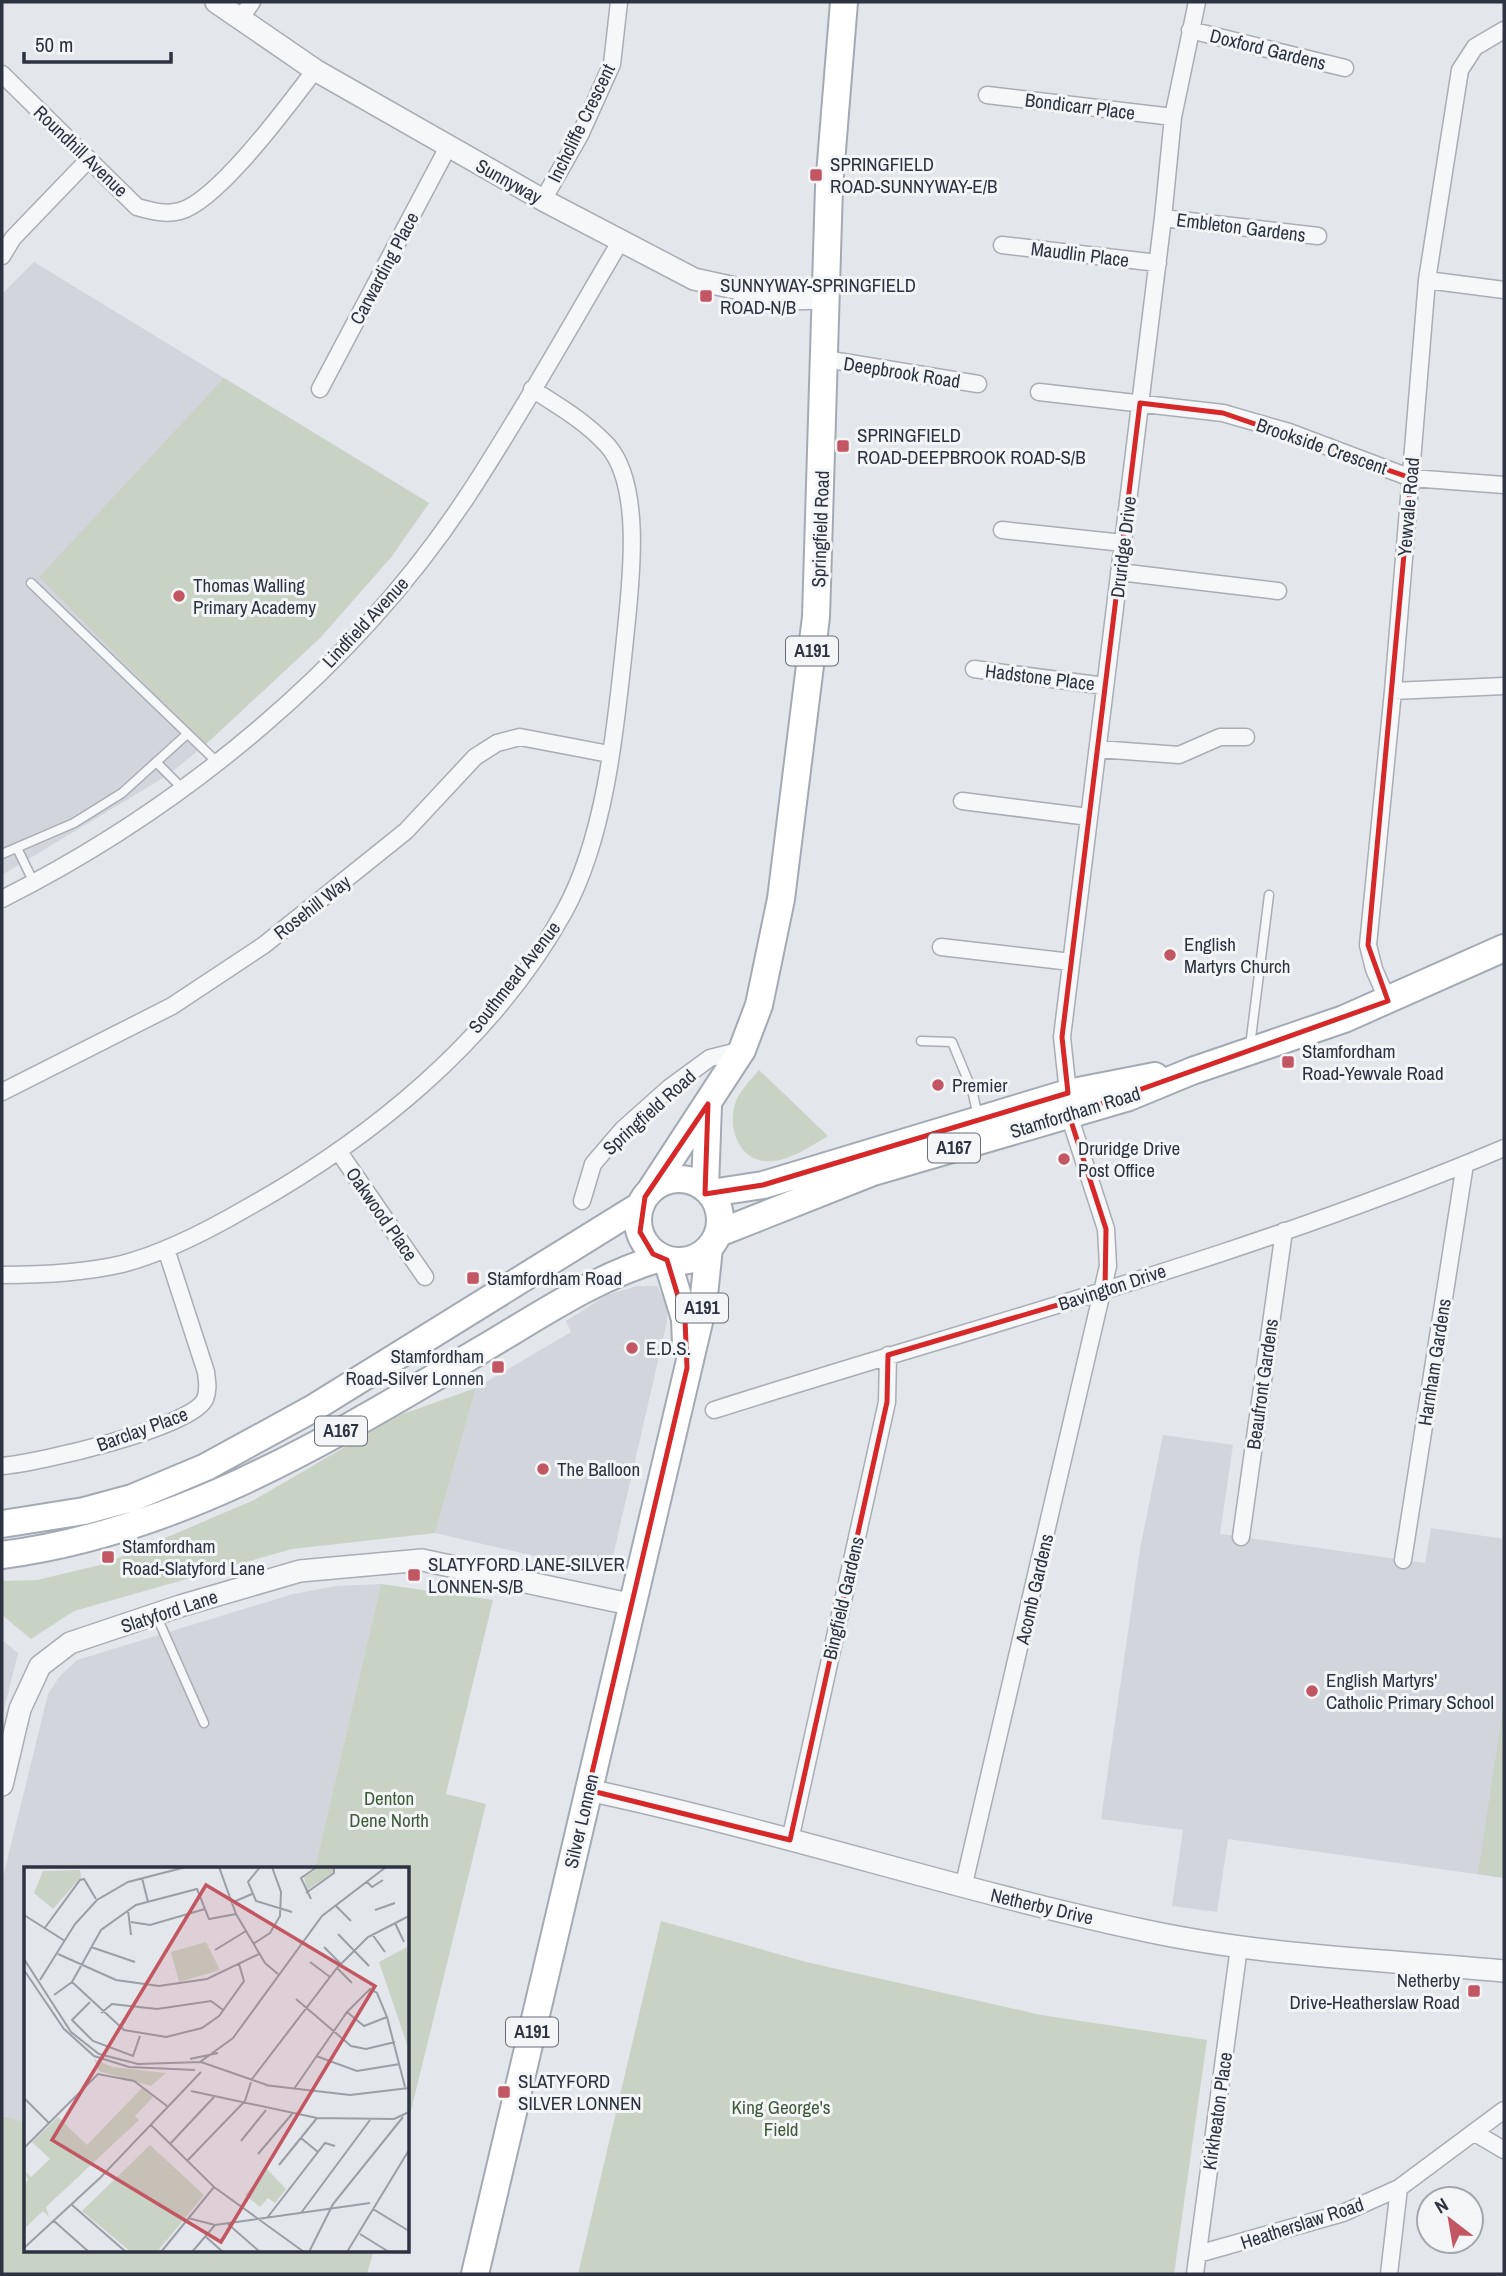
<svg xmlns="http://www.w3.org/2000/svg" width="1506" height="2276" font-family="'Archivo Narrow',sans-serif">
	<rect width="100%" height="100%" fill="#e3e6ea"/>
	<path fill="#d2d5dc" d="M34 262 429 503 392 556 321 637 200 749 168 775 2 875V294Z
		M637 1286H657L667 1305V1322L609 1573 435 1533 476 1388 571 1332 566 1321 607 1295Z
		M1163 1435 1233 1445 1220 1534 1425 1563 1431 1528 1504 1539V1878L1228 1839 1217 1912 1172 1906 1183 1830 1101 1819 1140 1549Z
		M381 1584 315 1868H26V2122L2 2116V1881L48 1694 60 1676 77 1660 293 1594 337 1586Z
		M2 1640 18 1653 2 1718Z"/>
	<path fill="#c8d3c5" d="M224 378 429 503 392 556 321 637 205 745 39 577Z
		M759 1070 828 1136C812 1145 793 1159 774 1161 740 1165 726 1129 736 1101 740 1090 752 1079 759 1070Z
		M476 1388 435 1533 292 1549 74 1611 31 1639 2 1615V1581L37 1580 104 1564 254 1500 400 1415Z
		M381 1584 493 1600 446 1794 486 1804 408 2123V1868H315Z
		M1504 1701V1878L1478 1874Z
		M661 1921 806 1962 1041 2015 1207 2040 1174 2274H578Z
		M2 2116 26 2122V2250H374L367 2274H2Z"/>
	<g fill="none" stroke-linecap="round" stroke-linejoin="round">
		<g stroke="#a9adb4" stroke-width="11">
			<path id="service" d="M31 583 217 762
				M156 762 183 789
				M17 848 34 883
				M2 854 74 823 122 793 186 735
				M921 1041 952 1042 972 1090 978 1116
				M1250 1046 1269 895
				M157 1617 204 1723"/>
		</g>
		<g stroke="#a9adb4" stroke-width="19">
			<path id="minor" d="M240 19 252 2
				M1190 30 1345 68
				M2 74 137 207C152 211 165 215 180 211 218 201 289 104 315 70
				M987 95 1173 117
				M543 200 580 135 612 64 619 2
				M1163 218 1318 236
				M1002 245 1158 263
				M2 256 13 238 89 159
				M1427 280 1504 290
				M825 359 978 384
				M320 389 448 147
				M1039 392 1223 413 1289 432 1411 478 1504 485
				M1002 530 1123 543
				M1119 572 1278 591
				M974 669 1105 686
				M1393 691 1504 686
				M1098 749 1179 755 1220 737H1246
				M962 801 1089 817
				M2 899C183 808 356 666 468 495 522 413 570 326 620 242
				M941 947 1071 962
				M1388 1001 1374 969 1368 945 1393 691 1427 280 1460 70 1475 47 1504 30
				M2 1092 172 1006 264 945 406 831 475 757 497 743 520 737 609 754
				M1068 1093 1062 1037 1163 218 1173 117 1197 2
				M339 1152 425 1277
				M582 1201 593 1164 623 1129 669 1088 710 1058 742 1050
				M2 1275C41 1275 84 1273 122 1264 165 1253 207 1231 245 1209 371 1139 492 1041 564 912 606 836 616 725 625 639 630 588 644 488 608 446 586 422 559 406 532 389
				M714 1410C978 1326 1249 1256 1504 1148
				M2 1466C37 1463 192 1428 205 1399 209 1390 207 1381 206 1372L166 1249
				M1241 1537 1284 1231
				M1403 1560 1465 1164
				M790 1840 887 1402 888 1355
				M963 1888 1108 1266 1106 1229 1069 1115
				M1475 2133 1504 2150
				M1198 2254 1343 2213 1399 2188 1504 2110
				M1195 2274 1239 1947
				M1389 2274 1399 2188"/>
		</g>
		<g stroke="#a9adb4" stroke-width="24">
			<path id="tertiary" d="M216 2 315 70 543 200 694 279 785 299 826 298
				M2 1785 20 1709 40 1666 70 1643 180 1606 300 1571 422 1560 634 1605
				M588 1790C776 1830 959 1891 1147 1931 1264 1956 1386 1960 1504 1971"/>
		</g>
		<g stroke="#a4aab4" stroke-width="30">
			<path id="primary" d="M638 1220a41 41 0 1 1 82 0a41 41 0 1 1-82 0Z
				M705 1187 708 1105
				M650 1191 742 1050 759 1005 781 899 816 617 829 187 844 2
				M711 1193 763 1185 1068 1093 1155 1076
				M719 1233 873 1172 1129 1097 1192 1071 1344 1019 1504 948
				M667 1260 685 1319 686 1345
				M2 1524 84 1511 132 1498 206 1467 312 1409 641 1205
				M2 1555C179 1532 330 1439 481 1350 539 1316 595 1277 660 1258
				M475 2274 703 1305 709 1248"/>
		</g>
		<use href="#service" stroke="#f6f7f9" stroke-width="8"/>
		<use href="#minor" stroke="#f6f7f9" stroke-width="16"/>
		<use href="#tertiary" stroke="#f6f7f9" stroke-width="21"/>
		<use href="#primary" stroke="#fff" stroke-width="26"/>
	</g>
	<path fill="none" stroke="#d62828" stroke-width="5" stroke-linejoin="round" d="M1140 403 1223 413 1411 478 1368 945 1388 1001 1069 1115 1106 1229 1105 1291 888 1355 887 1402 790 1840 588 1790 687 1368 685 1319 667 1260 653 1254 640 1232 645 1197 708 1104 705 1194 763 1185 1068 1093 1062 1037Z"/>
	<g fill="#c25662" stroke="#f3f5f7" stroke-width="2.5">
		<rect x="809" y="168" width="14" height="14" rx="3.5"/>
		<rect x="699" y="289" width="14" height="14" rx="3.5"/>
		<rect x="836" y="439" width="14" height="14" rx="3.5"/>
		<circle cx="179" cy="596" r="7"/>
		<circle cx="1170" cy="955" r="7"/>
		<rect x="1281" y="1055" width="14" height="14" rx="3.5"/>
		<circle cx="938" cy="1085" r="7"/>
		<circle cx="1064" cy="1159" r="7"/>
		<rect x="466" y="1271" width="14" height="14" rx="3.5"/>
		<circle cx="632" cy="1348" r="7"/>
		<rect x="491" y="1360" width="14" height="14" rx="3.5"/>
		<circle cx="543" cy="1469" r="7"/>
		<rect x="101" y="1550" width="14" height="14" rx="3.5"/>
		<rect x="407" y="1568" width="14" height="14" rx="3.5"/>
		<circle cx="1312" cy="1691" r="7"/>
		<rect x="1467" y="1984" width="14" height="14" rx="3.5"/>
		<rect x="497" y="2085" width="14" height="14" rx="3.5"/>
	</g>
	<g text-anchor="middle" stroke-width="6" stroke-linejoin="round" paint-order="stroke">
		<g fill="#f3f5f7" stroke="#686d78" stroke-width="2">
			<rect x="786" y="636.5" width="52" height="29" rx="5"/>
			<rect x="928" y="1133.5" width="52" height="29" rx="5"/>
			<rect x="676" y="1293.5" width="52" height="29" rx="5"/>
			<rect x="315" y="1416.5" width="52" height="29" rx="5"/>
			<rect x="506" y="2017.5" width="52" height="29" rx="5"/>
		</g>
		<g font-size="18" font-weight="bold" fill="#2d3341">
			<text x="812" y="657">A191</text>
			<text x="954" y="1154">A167</text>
			<text x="702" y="1314">A191</text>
			<text x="341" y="1437">A167</text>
			<text x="532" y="2038">A191</text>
		</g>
		<g font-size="19" fill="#2d3341" stroke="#f3f5f7">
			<text transform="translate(1268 49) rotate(14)" y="7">Doxford Gardens</text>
			<text transform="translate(1080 106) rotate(7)" y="7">Bondicarr Place</text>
			<text transform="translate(581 123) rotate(-64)" y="7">Inchcliffe Crescent</text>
			<text transform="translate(81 151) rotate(44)" y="7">Roundhill Avenue</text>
			<text transform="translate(509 181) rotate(29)" y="7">Sunnyway</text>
			<text transform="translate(1241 227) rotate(7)" y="7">Embleton Gardens</text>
			<text transform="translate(1080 254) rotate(7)" y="7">Maudlin Place</text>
			<text transform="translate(384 268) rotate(-62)" y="7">Carwarding Place</text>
			<text transform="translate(902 372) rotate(9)" y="7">Deepbrook Road</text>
			<text transform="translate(1322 446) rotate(19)" y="7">Brookside Crescent</text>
			<text transform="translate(1408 507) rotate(-85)" y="7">Yewvale Road</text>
			<text transform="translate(820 529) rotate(-88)" y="7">Springfield Road</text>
			<text transform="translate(1123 547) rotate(-83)" y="7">Druridge Drive</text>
			<text transform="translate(365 622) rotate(-47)" y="7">Lindfield Avenue</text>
			<text transform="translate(1040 677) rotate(7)" y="7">Hadstone Place</text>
			<text transform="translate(312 907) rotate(-38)" y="7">Rosehill Way</text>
			<text transform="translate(514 977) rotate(-52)" y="7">Southmead Avenue</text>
			<text transform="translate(649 1112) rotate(-42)" y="7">Springfield Road</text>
			<text transform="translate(1075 1112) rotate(-17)" y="7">Stamfordham Road</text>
			<text transform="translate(382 1214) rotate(55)" y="7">Oakwood Place</text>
			<text transform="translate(1112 1287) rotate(-18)" y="7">Bavington Drive</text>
			<text transform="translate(1434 1362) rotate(-81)" y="7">Harnham Gardens</text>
			<text transform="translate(1262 1384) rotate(-82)" y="7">Beaufront Gardens</text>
			<text transform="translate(142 1429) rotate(-20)" y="7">Barclay Place</text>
			<text transform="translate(1034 1589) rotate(-77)" y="7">Acomb Gardens</text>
			<text transform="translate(843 1598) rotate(-77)" y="7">Bingfield Gardens</text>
			<text transform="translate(169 1611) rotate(-18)" y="7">Slatyford Lane</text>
			<text transform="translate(581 1821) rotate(-77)" y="7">Silver Lonnen</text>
			<text transform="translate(1042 1906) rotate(13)" y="7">Netherby Drive</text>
			<text transform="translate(1217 2111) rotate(-82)" y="7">Kirkheaton Place</text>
			<text transform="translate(1302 2223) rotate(-18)" y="7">Heatherslaw Road</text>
		</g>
		<g font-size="19" fill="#2d3341" stroke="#f3f5f7" text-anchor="start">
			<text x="830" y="171">SPRINGFIELD<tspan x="830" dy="22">ROAD-SUNNYWAY-E/B</tspan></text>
			<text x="720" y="292">SUNNYWAY-SPRINGFIELD<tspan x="720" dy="22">ROAD-N/B</tspan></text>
			<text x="857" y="442">SPRINGFIELD<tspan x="857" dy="22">ROAD-DEEPBROOK ROAD-S/B</tspan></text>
			<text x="193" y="592">Thomas Walling<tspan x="193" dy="22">Primary Academy</tspan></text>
			<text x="1184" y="951">English<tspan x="1184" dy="22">Martyrs Church</tspan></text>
			<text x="1302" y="1058">Stamfordham<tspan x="1302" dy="22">Road-Yewvale Road</tspan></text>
			<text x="952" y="1092">Premier</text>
			<text x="1078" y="1155">Druridge Drive<tspan x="1078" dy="22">Post Office</tspan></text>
			<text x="487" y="1285">Stamfordham Road</text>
			<text x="646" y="1355">E.D.S.</text>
			<text x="484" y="1363" text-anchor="end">Stamfordham<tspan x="484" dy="22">Road-Silver Lonnen</tspan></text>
			<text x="557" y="1476">The Balloon</text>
			<text x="122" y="1553">Stamfordham<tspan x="122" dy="22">Road-Slatyford Lane</tspan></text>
			<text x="428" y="1571">SLATYFORD LANE-SILVER<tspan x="428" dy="22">LONNEN-S/B</tspan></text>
			<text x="1326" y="1687">English Martyrs'<tspan x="1326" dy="22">Catholic Primary School</tspan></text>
			<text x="1460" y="1987" text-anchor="end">Netherby<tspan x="1460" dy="22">Drive-Heatherslaw Road</tspan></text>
			<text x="518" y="2088">SLATYFORD<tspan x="518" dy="22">SILVER LONNEN</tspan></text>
		</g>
		<g font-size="19" fill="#405b3b" stroke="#f3f5f7">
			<text x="389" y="1805">Denton<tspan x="389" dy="22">Dene North</tspan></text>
			<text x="781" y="2114">King George's<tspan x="781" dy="22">Field</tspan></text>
		</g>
	</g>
	<g transform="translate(24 1867)">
		<rect width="385" height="385" fill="#e3e6ea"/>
		<path d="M296 0H308L310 5 283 23 280 10ZM56 3 57 10 29 42 10 26 19 4ZM182 75 196 103 155 115 147 85ZM385 79V183L355 95ZM70 192 88 200 142 206 127 219 75 204ZM118 221 129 230 111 249 115 253 22 340 25 350 19 344 0 362V317L4 313 0 303 7 310 26 292 8 275 34 250 63 278ZM126 278 180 328 133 385H107L58 344ZM243 302 262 322 251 336 244 331 236 340 221 328Z" fill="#c8d3c5"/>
		<path fill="none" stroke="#9a9ea6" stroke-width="2" d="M195 0 212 47 241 96 254 107M236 0 224 15 232 34 268 45M118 11 124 35M342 14 348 20 359 13M282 26 310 6V0M287 32 277 11 293 0M207 36 228 27M311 38 327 54M104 43 107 68M351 43 371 36M0 48 41 74M107 55 126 58 181 42M371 56 380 75M20 62 56 13 60 12 72 32M314 67 345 99M348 67 361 85M229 77 246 66 256 49 257 25 248 0M67 80 111 95M300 80 317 97M191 83 222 64M34 87 92 113 135 119 183 112 235 87M0 92 47 165 75 187 114 197 177 195 243 218M286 95 306 110M313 101 328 116M0 103 40 162 70 189 105 200 171 203M16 113 51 57 73 33 104 15 162 0M48 115 100 163 142 170 178 161 195 149 220 114 215 97M48 115 77 63 112 38 173 22 185 52 212 47M30 128 48 115M272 132 327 179 342 182 371 175M66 135 48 153 69 174 109 189 116 169M323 145 340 159 363 150M77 146 88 137 133 142 187 134 199 143M292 189 333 204 376 197M166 192 194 186M176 195 209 171 298 49 362 0M228 212 313 101 344 70 385 49M240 218 326 228 385 221M270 222 323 145 346 122 353 126 363 150 381 220M167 224 293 251 370 252 385 245M0 231 25 256M127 258 190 320 280 385M277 271 294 285M217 274 242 243M146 277 190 230M0 281 74 207 110 214 143 239M234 287 268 247M163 294 221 234 227 215M255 298 293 251M48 338 102 385M349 342 385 364M277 346 346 253M164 351 191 358 346 336M243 351 301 276 311 279M30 354 65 385M204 357 236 385M336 367 365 385M182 370 199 385M0 381 77 310 177 205M137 385 190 320M168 385 191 358M285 385 309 337 379 250M323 385 385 283"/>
		<path fill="#c25662" fill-opacity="0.15" stroke="#c25662" stroke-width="3.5" d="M182 18 351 119 197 375 28 273Z"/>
		<rect width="385" height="385" fill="none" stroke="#2d3341" stroke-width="3.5"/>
	</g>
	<rect width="1506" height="2276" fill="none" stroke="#2d3341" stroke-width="7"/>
	<g transform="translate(1450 2220) rotate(329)"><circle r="33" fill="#f3f5f7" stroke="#a4a7ae" stroke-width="2"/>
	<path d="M0-5L12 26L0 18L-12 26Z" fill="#c25662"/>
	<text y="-10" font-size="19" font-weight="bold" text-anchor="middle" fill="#2d3341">N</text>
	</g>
	<path d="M24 52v10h147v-10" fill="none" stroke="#2d3341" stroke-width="3.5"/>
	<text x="35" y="52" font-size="21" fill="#2d3341" stroke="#f3f5f7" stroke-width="5" paint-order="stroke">50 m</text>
</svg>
